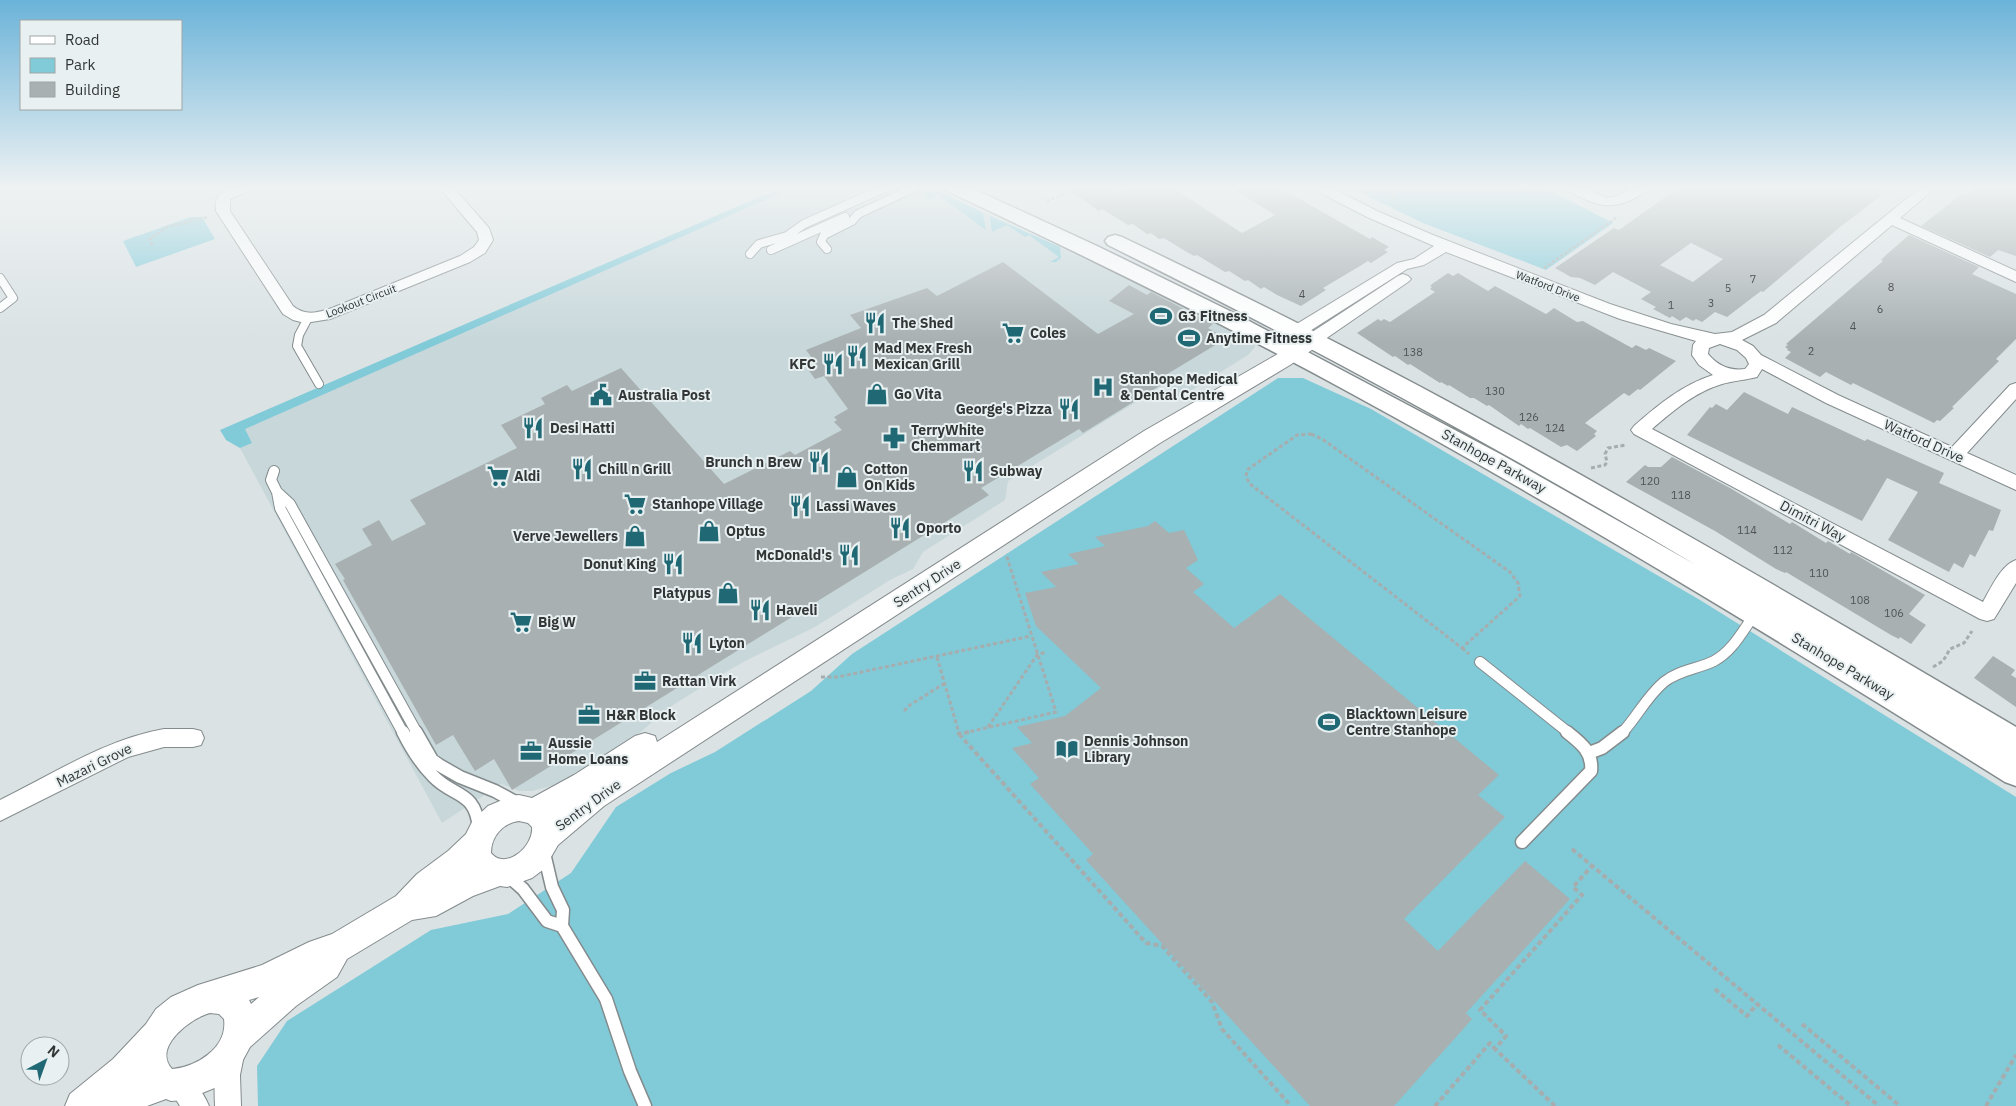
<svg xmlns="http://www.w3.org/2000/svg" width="2016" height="1106" font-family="'IBM Plex Sans',sans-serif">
	<rect width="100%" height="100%" fill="#dae2e4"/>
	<path fill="#c7d7da" d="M797 186H924L941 192 1095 264 1106 263 1255 342V347L1248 355 1184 395 1171 396 1170 381 1008 481 1005 500 923 552 913 569 890 580 815 627 747 660 726 672 673 705 626 744 567 782 532 791H519L501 784 442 823 240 448 252 443 244 429Z"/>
	<path fill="#81cad8" d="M785 186H797L245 429 252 443 240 448 226 440 220 430Z
		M1347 186H1541L1613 223 1546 270 1423 223Z
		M929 189 941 192 983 213 986 230 938 195 929 199 920 192Z
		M990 216 1060 247 1061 258 1056 262H1050L1059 257 1029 235 1025 237 1007 225 992 232Z
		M191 217H202L215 239 136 267 123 241Z
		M1278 378H1303L1371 409 1700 600 2016 797V1106H258L257 1066 287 1021 431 930 508 914 571 873 616 807 671 773 715 752 811 691 852 654Z"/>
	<path fill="#a8b0b1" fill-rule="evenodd" d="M1063 186H1106L1116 193 1131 186H1170L1242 233 1275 215 1228 186H1277L1370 239 1372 237 1389 247 1384 250 1388 252 1371 263 1368 261 1365 263 1323 288 1326 290 1301 306 1277 295 1264 287 1261 289 1248 280 1245 281 1229 271 1225 272 1197 255 1194 256 1185 251 1164 238 1159 239 1151 233 1147 234 1133 224 1128 225 1102 209 1099 211Z
		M1681 186H1889L1879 194 1882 195 1840 227 1763 292 1761 291 1727 317 1715 312 1702 322 1696 319 1693 321 1686 317 1680 321 1672 316 1670 318 1653 309 1656 307 1641 299 1651 292 1613 272 1595 285 1580 278 1571 277 1555 268 1614 228 1619 230ZM1691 243 1723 259 1693 282 1660 265Z
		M1979 186H2016V256L1998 250 1990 257 1921 226 1963 193 1967 195Z
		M1909 235 1979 267 1972 274 2016 294V339L1996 359 1999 361 1952 407 1954 408 1940 421 1937 420 1934 423 1853 383 1851 385 1826 372 1820 377 1785 358 1791 352 1787 350 1788 349 1785 347 1788 345 1786 344 1883 261 1881 260 1886 255Z
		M1003 262 1098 334 1134 314 1109 301 1129 285 1147 295 1151 292 1213 324 1208 328 1220 335 1211 340 1217 344 1164 376 1169 380 1083 433 1079 429 981 488 989 495 512 790 494 759 475 771 453 735 436 745 343 580 345 579 335 564 372 545 362 529 379 520 392 541 426 524 410 500 517 448 501 425 545 404 541 398 567 385 572 391 621 368 724 484 790 451 795 455 842 430 834 422 837 420 834 417 848 409 824 376 815 379 802 361 812 358 806 350 861 328 850 315 927 288 937 296Z
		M1448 273 1453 276 1458 273 1488 291 1495 286 1546 314 1554 308 1577 322 1583 321 1590 325 1632 348 1636 345 1646 350 1649 348 1676 361 1640 390 1638 389 1629 396 1624 393 1585 423 1597 431 1594 434 1596 436 1577 451 1567 445 1561 447 1530 428 1528 429 1521 424 1519 426 1489 405 1487 406 1474 398H1470L1449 385 1448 386 1441 382 1440 383 1410 364 1408 365 1395 356 1393 357 1357 333 1378 319 1381 321 1384 319 1390 322 1435 292 1430 289 1432 287 1430 286 1432 284Z
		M1744 392 1788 414 1792 407 1865 441 1867 439 1944 473 1939 483 2001 510 1993 531 1989 530 1975 557 1970 554 1963 568 1954 563 1949 572 1888 540 1918 492 1887 478 1862 521 1687 435 1710 407 1712 408 1716 404 1727 410Z
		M1672 457 1730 488 1790 524 1792 522 1826 543 1828 541 1850 554 1851 552 1925 595 1909 614 1926 625 1911 644 1900 637 1899 639 1891 635 1786 572 1785 573 1776 569 1715 531 1626 482 1645 465 1648 467H1661Z
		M1155 521 1169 533 1184 530 1198 560 1186 568 1204 584 1193 592 1234 628 1280 594 1499 775 1478 795 1505 817 1404 919 1438 951 1525 861 1570 899 1466 1013 1472 1019 1466 1026 1394 1106H1310L1086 860 1093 854 1030 784 1039 778 1012 748 1032 743 1017 727 1065 716 1101 688 1036 626 1025 593 1056 587 1041 572 1079 564 1068 554 1105 546 1095 537 1148 526Z
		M1993 656 2015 670 2011 675 2016 678V707L1974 678Z"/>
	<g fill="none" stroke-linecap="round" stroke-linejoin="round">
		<g stroke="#848b8d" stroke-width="10">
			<path id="service-far2" d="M827 249 821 242 824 235 852 221 858 214 918 186
				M771 250 845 217
				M750 254 759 244 787 236 804 224 889 186
				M0 278 13 298 0 308
				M308 318 299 335 297 346 319 384"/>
		</g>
		<g stroke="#848b8d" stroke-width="12">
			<path id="service-far1" d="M274 471 271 480 277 492 280 508 403 733
				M277 492 290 504 417 733
				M1480 662 1569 733
				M1622 733C1637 717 1647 696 1664 682 1679 670 1698 669 1714 661 1733 651 1743 630 1755 614"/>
		</g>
		<g stroke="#848b8d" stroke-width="15">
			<path id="service" d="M403 732C411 748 420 763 433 776 454 798 475 790 479 828
				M416 732 432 760 439 765 460 777 495 791 519 804
				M1589 753 1602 748 1623 732
				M1522 842 1591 771C1593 752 1581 743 1567 732
				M544 853 552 887 563 910 562 926 606 999 630 1071 645 1106
				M507 875 523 889 547 921 562 926"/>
		</g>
		<g stroke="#848b8d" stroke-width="2">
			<path id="minor" d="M238 186H256L254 189 230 199V211L293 306C305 316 318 313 332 308L460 256 474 247 479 240 477 232 438 186H452L489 228 493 240 485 253 470 262 330 319 305 323 293 320 283 314 216 211C214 192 223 192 238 186Z
				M1311 186H1328L1377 211 1433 235 1610 304 1671 324 1715 334 1732 332 1764 315 1922 186H1937L1900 218 2016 271V282L1892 225 1776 323 1742 340 1753 346 1761 355 1838 395 1952 447 2010 385 2016 383V399L1967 453 2016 475V490L1826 403 1762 369 1757 377C1745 380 1733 381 1722 384 1695 392 1673 411 1652 429L1983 602C1991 588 2001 565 2016 560V583L1994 619 1987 621 1980 619 1634 434 1631 430 1634 426C1658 405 1682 385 1713 375L1699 365 1692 355 1693 345 1696 341 1620 319 1446 252 1424 265 1407 269 1302 336 1296 337 1290 336 1288 332 1290 328 1397 263 1414 259 1434 246 1367 217 1313 189ZM1720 344 1737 350 1746 358 1749 364 1745 369C1730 371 1718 366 1708 354L1709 348Z
				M1562 186H1579L1607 198 1617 196 1635 186H1651C1647 191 1641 194 1635 198 1607 213 1590 202 1564 189Z
				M1403 274 1408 276 1411 279 1408 282 1318 344 1312 345 1306 344 1304 340 1306 336 1398 276Z
				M164 729H193L201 731 204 738 201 745 193 747H164L128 757 0 821V800C53 774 106 739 164 729Z
				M231 1042 240 1046 244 1055 240 1075 241 1106H215C214 1085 214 1066 222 1046Z
				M180 1072C194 1078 203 1092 209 1106H180L167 1085 171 1076Z"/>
		</g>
		<g stroke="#848b8d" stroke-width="2">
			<path id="tertiary" d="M1312 333 1319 335 1322 340 1319 345 1290 365 1160 443 604 806 558 845 544 869 532 878 507 887 500 886 473 896 436 916 412 920 347 959 337 977 296 1006 250 1047 238 1069 217 1087 185 1100 171 1101 166 1099 147 1106H65L70 1094 113 1059 146 1024 156 1009 171 997 198 985 262 965 309 942 332 934 396 896 417 874 448 851 466 834 473 820 488 806 512 796 519 795 532 798 574 775 635 736 645 733 655 736 657 742 1144 431 1276 355 1305 335ZM519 821 528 823 532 827C534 846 506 871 491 853 491 836 503 823 519 821ZM259 997 251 1004 249 1000ZM210 1013 219 1014 224 1019C228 1048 196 1067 172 1069 152 1047 191 1018 210 1013Z"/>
		</g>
		<g stroke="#848b8d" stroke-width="3">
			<path id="secondary" d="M942 186H967L1097 246 1234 313 1502 455 1696 565C1504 451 1308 344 1108 245L1105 241 1108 237 1115 235 1122 237C1239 293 1355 351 1469 413 1654 514 1835 620 2016 727V786L2005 782C1791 648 1576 516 1354 395 1221 322 1083 255 945 190Z"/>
		</g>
		<path stroke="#a6adae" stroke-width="2.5" stroke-dasharray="3 2" stroke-linecap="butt" d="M1047 201 1064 194 1075 186
			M1392 205 1395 186
			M152 245 150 239 167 227 208 217
			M1544 268 1616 218"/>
		<path stroke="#a6adae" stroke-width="3" stroke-dasharray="4 2.5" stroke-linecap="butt" d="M1311 434 1322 439 1510 572 1518 583 1520 596 1462 648 1250 484 1246 477 1247 470 1297 435Z
			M1591 468 1605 465 1607 462 1605 454 1608 448 1626 445
			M1462 648 1469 654
			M937 657 959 733
			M1933 667 1943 661 1950 649 1964 643 1972 631
			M821 677H838L1031 636
			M904 711 910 705 945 683
			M988 727 1037 655 1046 652
			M964 733 1056 712 1006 554"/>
		<path stroke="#a6adae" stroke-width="4" stroke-dasharray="5 3" stroke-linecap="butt" d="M958 732 959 734 969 732
			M959 734 1146 943 1162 946 1212 1002 1222 1029 1291 1106
			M1572 849 1879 1106
			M1715 989 1747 1016 1757 1004
			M1802 1024 1900 1106
			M1778 1045 1851 1106
			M1435 1106 1490 1043 1495 1049
			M1555 1106 1495 1049 1506 1036 1480 1010 1582 895 1573 887 1592 866
			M1986 1106 2016 1055"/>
		<use href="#service-far2" stroke="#fff" stroke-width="8"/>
		<use href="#service-far1" stroke="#fff" stroke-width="10"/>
		<use href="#service" stroke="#fff" stroke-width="12"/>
		<use href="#minor" fill="#fff" fill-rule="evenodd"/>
		<use href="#tertiary" fill="#fff" fill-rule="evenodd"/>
		<use href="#secondary" fill="#fff" fill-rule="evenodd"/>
	</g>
	<linearGradient id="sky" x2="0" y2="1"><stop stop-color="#6bb3d9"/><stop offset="0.55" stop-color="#eef2f3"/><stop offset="1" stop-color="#eef2f3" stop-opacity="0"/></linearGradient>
	<rect width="2016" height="341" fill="url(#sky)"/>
	<defs>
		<g id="stadium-bare" transform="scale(1.725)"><path d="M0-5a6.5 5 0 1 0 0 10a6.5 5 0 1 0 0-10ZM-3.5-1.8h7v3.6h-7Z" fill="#1f6874" stroke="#e8f0f1" stroke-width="2.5" paint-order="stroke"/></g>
		<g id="restaurant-bare" transform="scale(1.725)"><path d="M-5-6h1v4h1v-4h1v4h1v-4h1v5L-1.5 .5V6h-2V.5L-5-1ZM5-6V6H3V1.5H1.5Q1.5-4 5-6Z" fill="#1f6874" stroke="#e8f0f1" stroke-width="2.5" paint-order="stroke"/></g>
		<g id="supermarket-bare" transform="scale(1.725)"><path d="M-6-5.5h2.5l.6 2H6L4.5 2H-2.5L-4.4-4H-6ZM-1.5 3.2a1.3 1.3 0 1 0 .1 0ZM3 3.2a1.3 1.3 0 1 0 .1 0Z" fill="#1f6874" stroke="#e8f0f1" stroke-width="2.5" paint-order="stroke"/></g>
		<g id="hospital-bare" transform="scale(1.725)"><path d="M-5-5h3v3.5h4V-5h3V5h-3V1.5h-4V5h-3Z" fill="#1f6874" stroke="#e8f0f1" stroke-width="2.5" paint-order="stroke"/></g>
		<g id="shop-bare" transform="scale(1.725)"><path d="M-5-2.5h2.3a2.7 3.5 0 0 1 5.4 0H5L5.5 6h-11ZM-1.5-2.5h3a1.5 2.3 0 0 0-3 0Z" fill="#1f6874" stroke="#e8f0f1" stroke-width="2.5" paint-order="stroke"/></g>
		<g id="civic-bare" transform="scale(1.725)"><path d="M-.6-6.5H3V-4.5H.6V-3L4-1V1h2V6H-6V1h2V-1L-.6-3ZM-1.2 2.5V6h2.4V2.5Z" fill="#1f6874" stroke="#e8f0f1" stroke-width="2.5" paint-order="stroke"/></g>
		<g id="pharmacy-bare" transform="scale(1.725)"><path d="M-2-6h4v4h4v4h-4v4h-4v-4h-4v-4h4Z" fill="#1f6874" stroke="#e8f0f1" stroke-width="2.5" paint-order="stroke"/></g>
		<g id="office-bare" transform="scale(1.725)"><path d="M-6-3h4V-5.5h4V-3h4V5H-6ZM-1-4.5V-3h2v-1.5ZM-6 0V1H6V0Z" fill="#1f6874" stroke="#e8f0f1" stroke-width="2.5" paint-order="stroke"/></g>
		<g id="library-bare" transform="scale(1.725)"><path d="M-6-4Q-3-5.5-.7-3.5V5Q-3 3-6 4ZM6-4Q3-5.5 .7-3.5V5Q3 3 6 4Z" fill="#1f6874" stroke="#e8f0f1" stroke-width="2.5" paint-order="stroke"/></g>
	</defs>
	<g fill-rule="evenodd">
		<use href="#stadium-bare" x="1161" y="316"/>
		<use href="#restaurant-bare" x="875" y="323"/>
		<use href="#supermarket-bare" x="1013" y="333"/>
		<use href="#stadium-bare" x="1189" y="338"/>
		<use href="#restaurant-bare" x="857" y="356"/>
		<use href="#restaurant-bare" x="833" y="364"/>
		<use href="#hospital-bare" x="1103" y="387"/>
		<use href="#shop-bare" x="877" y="394"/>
		<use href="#civic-bare" x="601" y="395"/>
		<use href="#restaurant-bare" x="1069" y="409"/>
		<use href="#restaurant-bare" x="533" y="428"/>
		<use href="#pharmacy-bare" x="894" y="438"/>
		<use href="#restaurant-bare" x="819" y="462"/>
		<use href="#restaurant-bare" x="582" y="469"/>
		<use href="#restaurant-bare" x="973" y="471"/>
		<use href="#supermarket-bare" x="498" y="476"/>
		<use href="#shop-bare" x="847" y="477"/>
		<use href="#supermarket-bare" x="635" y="504"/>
		<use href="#restaurant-bare" x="800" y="506"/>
		<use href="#restaurant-bare" x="900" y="528"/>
		<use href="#shop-bare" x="709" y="531"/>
		<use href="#shop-bare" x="635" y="536"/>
		<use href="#restaurant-bare" x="849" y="555"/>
		<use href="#restaurant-bare" x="673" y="564"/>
		<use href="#shop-bare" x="728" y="593"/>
		<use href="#restaurant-bare" x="760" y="610"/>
		<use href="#supermarket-bare" x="521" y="622"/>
		<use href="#restaurant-bare" x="692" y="643"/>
		<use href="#office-bare" x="645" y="681"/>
		<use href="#office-bare" x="589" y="715"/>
		<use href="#stadium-bare" x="1329" y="722"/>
		<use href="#library-bare" x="1067" y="749"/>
		<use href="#office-bare" x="531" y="751"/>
	</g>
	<g text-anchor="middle" stroke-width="4" stroke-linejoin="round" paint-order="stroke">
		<g font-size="11" fill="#505455">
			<text x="1753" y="283">7</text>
			<text x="1891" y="291">8</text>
			<text x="1728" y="292">5</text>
			<text x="1302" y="298">4</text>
			<text x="1711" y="307">3</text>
			<text x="1671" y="309">1</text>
			<text x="1880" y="313">6</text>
			<text x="1853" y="330">4</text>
			<text x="1811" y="355">2</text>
			<text x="1413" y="356">138</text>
			<text x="1495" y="395">130</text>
			<text x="1529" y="421">126</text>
			<text x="1555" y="432">124</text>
			<text x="1650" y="485">120</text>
			<text x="1681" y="499">118</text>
			<text x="1747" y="534">114</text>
			<text x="1783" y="554">112</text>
			<text x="1819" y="577">110</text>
			<text x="1860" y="604">108</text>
			<text x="1894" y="617">106</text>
		</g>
		<g font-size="11" fill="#333636" stroke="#e8f0f1">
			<text transform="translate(1548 286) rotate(21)" y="4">Watford Drive</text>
			<text transform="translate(361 301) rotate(-21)" y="4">Lookout Circuit</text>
		</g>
		<g font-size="14" font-weight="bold" fill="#333636" stroke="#e8f0f1" text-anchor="start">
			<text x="1178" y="321">G3 Fitness</text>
			<text x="892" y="328">The Shed</text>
			<text x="1030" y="338">Coles</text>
			<text x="1206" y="343">Anytime Fitness</text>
			<text x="874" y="353">Mad Mex Fresh<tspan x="874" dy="16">Mexican Grill</tspan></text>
			<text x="816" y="369" text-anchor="end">KFC</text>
			<text x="1120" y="384">Stanhope Medical<tspan x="1120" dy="16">&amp; Dental Centre</tspan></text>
			<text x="894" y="399">Go Vita</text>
			<text x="618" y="400">Australia Post</text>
			<text x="1052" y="414" text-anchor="end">George's Pizza</text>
			<text x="550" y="433">Desi Hatti</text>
			<text x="911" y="435">TerryWhite<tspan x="911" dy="16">Chemmart</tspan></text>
			<text x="802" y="467" text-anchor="end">Brunch n Brew</text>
			<text x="598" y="474">Chill n Grill</text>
			<text x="864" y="474">Cotton<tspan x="864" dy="16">On Kids</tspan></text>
			<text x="990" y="476">Subway</text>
			<text x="514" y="481">Aldi</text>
			<text x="652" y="509">Stanhope Village</text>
			<text x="816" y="511">Lassi Waves</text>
			<text x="916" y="533">Oporto</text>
			<text x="726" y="536">Optus</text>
			<text x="618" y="541" text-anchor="end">Verve Jewellers</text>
			<text x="832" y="560" text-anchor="end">McDonald's</text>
			<text x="656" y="569" text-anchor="end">Donut King</text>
			<text x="711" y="598" text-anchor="end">Platypus</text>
			<text x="776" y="615">Haveli</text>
			<text x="538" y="627">Big W</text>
			<text x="709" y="648">Lyton</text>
			<text x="662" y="686">Rattan Virk</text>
			<text x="1346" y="719">Blacktown Leisure<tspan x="1346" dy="16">Centre Stanhope</tspan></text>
			<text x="606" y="720">H&amp;R Block</text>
			<text x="1084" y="746">Dennis Johnson<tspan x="1084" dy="16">Library</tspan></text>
			<text x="548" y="748">Aussie<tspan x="548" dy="16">Home Loans</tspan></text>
		</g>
		<g font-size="14" fill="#333636" stroke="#e8f0f1">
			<text transform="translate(1924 441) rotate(24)" y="5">Watford Drive</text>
			<text transform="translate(1494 461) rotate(29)" y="5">Stanhope Parkway</text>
			<text transform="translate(1813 521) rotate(28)" y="5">Dimitri Way</text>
			<text transform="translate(927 583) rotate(-33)" y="5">Sentry Drive</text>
			<text transform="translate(1843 666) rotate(31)" y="5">Stanhope Parkway</text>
			<text transform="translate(94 765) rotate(-26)" y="5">Mazari Grove</text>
			<text transform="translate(588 805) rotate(-36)" y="5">Sentry Drive</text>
		</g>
	</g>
	<rect x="20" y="20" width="162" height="90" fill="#e8f0f1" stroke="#a0a6a6"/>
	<rect x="30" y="36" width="25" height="8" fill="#ffffff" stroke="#a0a6a6"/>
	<text x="65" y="45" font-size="15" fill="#333636">Road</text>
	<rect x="30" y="58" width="25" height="15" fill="#81cad8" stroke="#a0a6a6"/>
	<text x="65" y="70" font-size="15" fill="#333636">Park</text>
	<rect x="30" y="82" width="25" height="15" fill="#a8b0b1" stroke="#a0a6a6"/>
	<text x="65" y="95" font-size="15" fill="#333636">Building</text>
	<g transform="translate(45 1061) rotate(41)"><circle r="24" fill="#e8f0f1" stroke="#a0a6a6"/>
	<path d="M0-4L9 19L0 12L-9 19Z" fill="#1f6874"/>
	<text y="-8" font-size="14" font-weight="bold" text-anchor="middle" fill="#333636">N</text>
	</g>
</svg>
